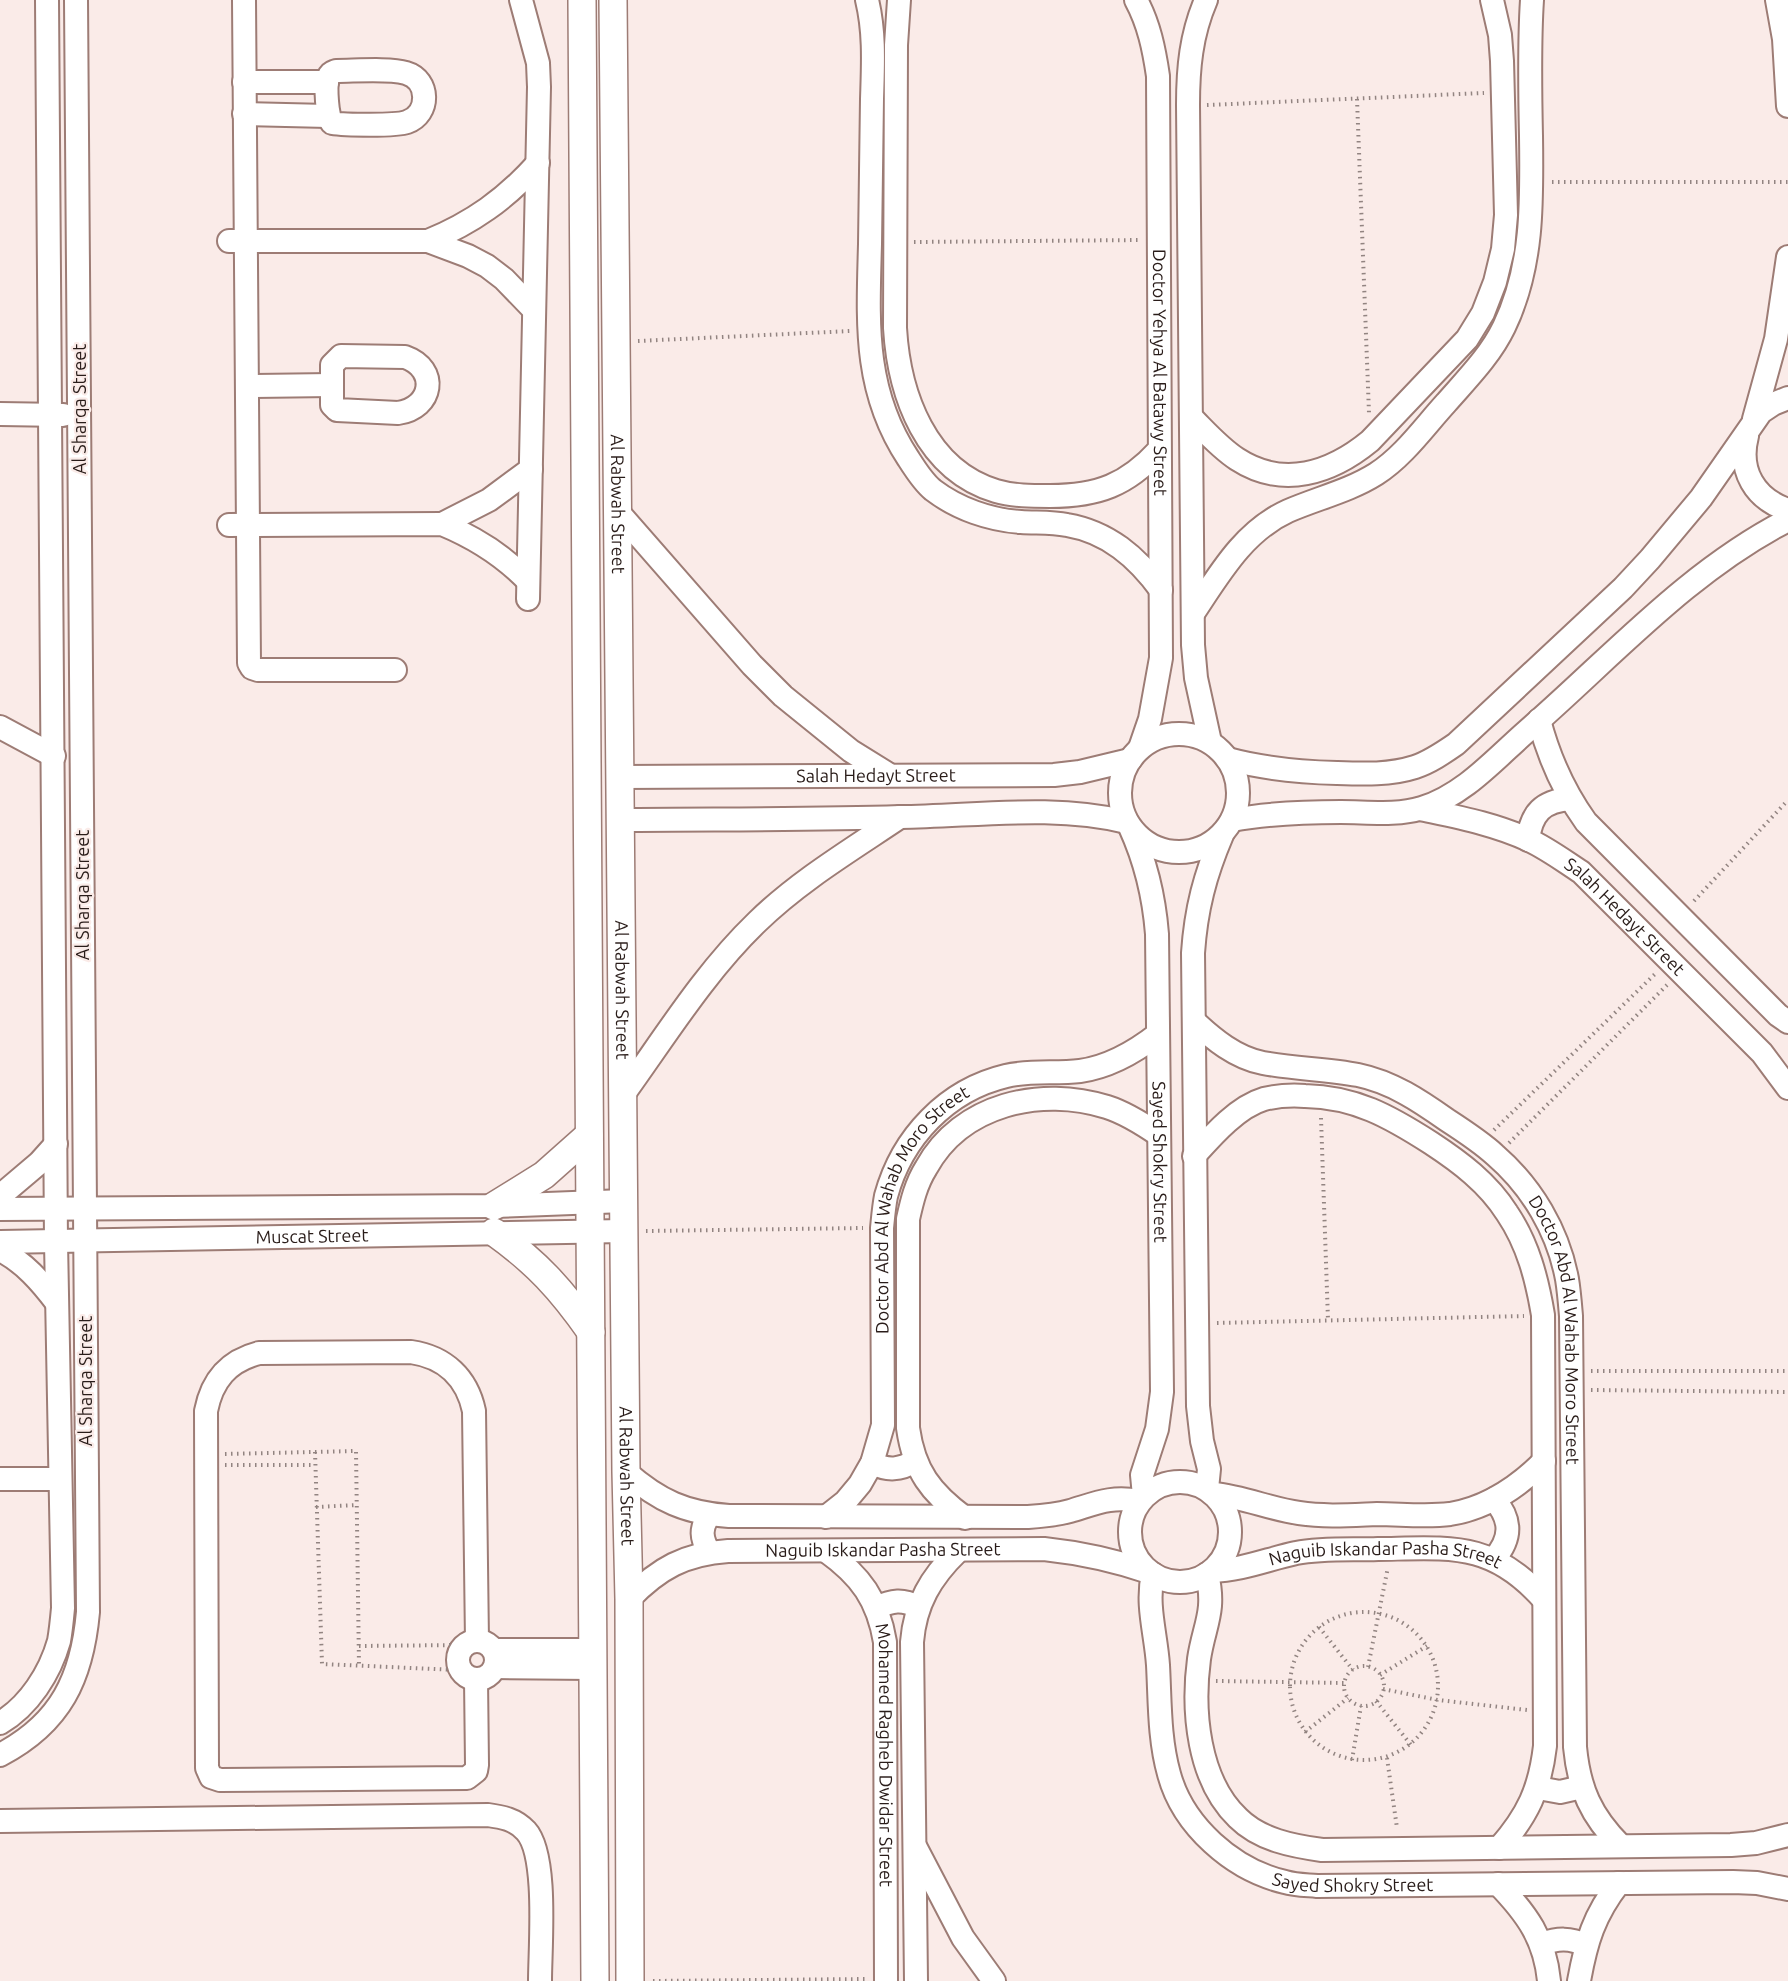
<svg xmlns="http://www.w3.org/2000/svg" width="1788" height="1981" font-family="Ubuntu,sans-serif">
	<rect width="100%" height="100%" fill="#faebe8"/>
	<g fill="none" stroke-linecap="round" stroke-linejoin="round">
		<g stroke="#9d7c75" stroke-width="26">
			<g id="minor">
				<path d="M244 0 249 663 252 668 258 670H395"/>
				<path d="M521 0 538 63 539 87 528 599"/>
				<path d="M867 0C875 33 873 66 872 99 871 147 871 196 870 244 868 321 863 390 908 458 915 469 923 482 933 490 958 509 990 520 1021 522 1036 523 1052 522 1067 525 1108 532 1137 557 1161 590"/>
				<path d="M899 0 896 45 895 328C899 395 926 470 996 491 1013 496 1032 496 1050 496 1098 496 1127 485 1159 450"/>
				<path id="s1" d="M1136 0C1149 24 1154 49 1158 76L1161 658 1150 719 1140 748"/>
				<path d="M1206 0C1191 35 1188 68 1188 105L1193 645 1196 678 1210 742"/>
				<path d="M1777 0 1784 39 1788 106"/>
				<path d="M336 71C355 71 389 68 406 73 430 80 430 114 407 122 396 126 344 125 332 123 327 117 325 86 328 78 330 73 331 73 336 71Z"/>
				<path d="M244 82H327"/>
				<path d="M244 114 328 116"/>
				<path d="M229 241H428L468 256 487 266 504 279 534 310"/>
				<path d="M428 241C472 223 506 199 538 163"/>
				<path d="M341 356 405 357C439 369 433 408 398 413L337 410 332 405V365Z"/>
				<path d="M247 386 332 385"/>
				<path d="M0 414 63 415"/>
				<path d="M1192 418C1206 432 1220 448 1237 459 1283 489 1331 473 1370 441L1467 339 1483 313 1495 282 1503 249 1506 215 1502 61 1500 35 1492 0"/>
				<path d="M1754 419 1776 339 1788 257"/>
				<path d="M1747 436C1738 471 1755 499 1788 510"/>
				<path d="M619 513 752 665 783 696 851 751 888 774"/>
				<path d="M442 524 489 500 531 469"/>
				<path d="M229 525 442 524C476 538 503 555 528 581"/>
				<path d="M1194 612C1220 573 1244 531 1288 511 1318 498 1349 491 1376 474 1404 456 1424 427 1446 403 1467 379 1490 356 1504 327 1533 267 1532 202 1531 136 1530 91 1529 45 1532 0"/>
				<path d="M1539 720C1549 758 1563 790 1586 822L1778 1015 1788 1022"/>
				<path d="M0 727 54 756"/>
				<circle cx="1179" cy="793" r="59"/>
				<path d="M1228 759C1265 769 1299 772 1337 773 1364 774 1390 775 1415 767 1430 762 1443 753 1456 744L1623 588 1650 559 1701 498 1761 412 1773 404 1788 398"/>
				<path id="s2" d="M620 777 1054 775 1080 772 1130 760"/>
				<path id="s3" d="M1420 809C1457 817 1495 824 1529 840 1548 849 1564 861 1581 872L1762 1053 1788 1088"/>
				<path d="M621 820C714 819 807 820 900 817 976 816 1053 804 1127 822"/>
				<path d="M1232 820C1269 813 1304 812 1341 812 1367 812 1397 816 1422 808 1464 795 1495 759 1527 731 1611 658 1688 571 1788 520"/>
				<path id="s4" d="M1130 827C1146 862 1154 896 1157 934L1162 1392 1157 1429 1142 1475 1144 1496"/>
				<path d="M1528 840C1531 813 1543 801 1570 799"/>
				<path id="s5" d="M1194 1021C1213 1039 1236 1058 1263 1063 1295 1069 1327 1069 1358 1075 1392 1082 1420 1101 1447 1120 1464 1131 1481 1142 1495 1155 1532 1187 1558 1231 1567 1279 1569 1291 1570 1304 1571 1316L1575 1747C1579 1789 1591 1816 1621 1846"/>
				<path d="M623 1095C665 1037 704 973 757 922 799 881 851 850 900 817"/>
				<path d="M1194 1156C1212 1136 1237 1107 1264 1099 1277 1096 1292 1095 1305 1096 1355 1097 1389 1116 1431 1143 1460 1162 1488 1183 1507 1213 1528 1244 1537 1279 1543 1315L1545 1746C1540 1789 1528 1815 1499 1848"/>
				<path d="M0 1196 39 1163 56 1144"/>
				<path d="M0 1209 494 1206 624 1201"/>
				<path id="s6" d="M0 1242 624 1231"/>
				<path d="M0 1250C24 1262 41 1282 57 1303"/>
				<path d="M872 1463C888 1471 900 1470 915 1461"/>
				<path d="M626 1472C659 1501 686 1513 729 1516L1028 1517C1042 1516 1056 1515 1070 1511 1097 1503 1111 1496 1139 1501"/>
				<path d="M0 1479H60"/>
				<circle cx="1180" cy="1532" r="50"/>
				<path d="M1207 1489 1209 1469 1202 1441 1198 1406 1193 953C1196 909 1205 875 1222 835"/>
				<path d="M1214 1494C1244 1497 1270 1509 1299 1513 1325 1517 1351 1515 1377 1514 1400 1514 1426 1517 1450 1514 1487 1508 1518 1487 1544 1461"/>
				<path d="M1494 1499C1512 1520 1512 1538 1494 1559"/>
				<path d="M709 1515C700 1529 701 1538 709 1552"/>
				<path id="s7" d="M826 1517 845 1502 860 1484 872 1463 883 1425 882 1228C883 1218 884 1206 886 1196 902 1137 947 1090 1006 1076 1031 1070 1055 1074 1080 1071 1109 1067 1135 1052 1158 1034"/>
				<path d="M965 1518C931 1493 914 1471 908 1428V1219C912 1201 916 1184 926 1168 961 1104 1041 1086 1107 1107 1126 1113 1143 1124 1159 1135"/>
				<path id="s8" d="M826 1551C861 1576 878 1600 885 1642L886 1981"/>
				<path id="s9" d="M1212 1571C1242 1570 1268 1559 1296 1553 1323 1548 1351 1550 1378 1549 1451 1548 1492 1541 1544 1600"/>
				<path id="s10" d="M1153 1574C1146 1605 1156 1634 1158 1665 1160 1701 1159 1739 1169 1774 1183 1826 1233 1870 1285 1882 1295 1885 1306 1885 1317 1886L1733 1882 1757 1883 1788 1889"/>
				<path d="M1207 1574C1216 1612 1204 1625 1199 1659 1192 1711 1198 1780 1238 1818 1260 1840 1293 1846 1322 1850L1731 1845 1756 1843 1788 1835"/>
				<path id="s11" d="M629 1599C659 1568 685 1554 728 1551L1044 1549C1081 1553 1114 1560 1149 1572"/>
				<path d="M876 1608C892 1600 903 1599 918 1607"/>
				<circle cx="477" cy="1660" r="19"/>
				<path d="M494 1650H593"/>
				<path d="M495 1667 593 1668"/>
				<path d="M476 1679 477 1765 476 1771 467 1778 220 1780 211 1777 207 1768 206 1411C212 1380 228 1361 259 1353L411 1352C445 1357 467 1378 474 1411L477 1641"/>
				<path d="M0 1723C29 1706 50 1673 59 1641 61 1630 62 1619 63 1608L56 1242 47 0"/>
				<path d="M0 1755C61 1723 82 1678 88 1612L76 0"/>
				<path d="M1538 1788 1560 1792 1582 1787"/>
				<path d="M0 1821 488 1815C502 1817 515 1819 526 1831 548 1855 540 1947 540 1981"/>
				<path d="M916 1848 963 1938 994 1981"/>
				<path d="M1498 1884C1527 1914 1545 1939 1549 1981"/>
				<path d="M1542 1944C1558 1938 1570 1938 1586 1945"/>
				<path d="M916 1981 912 1642C915 1604 931 1577 958 1551"/>
				<path d="M1579 1981C1586 1942 1594 1915 1619 1883"/>
			</g>
		</g>
		<g stroke="#9d7c75" stroke-width="30">
			<g id="tertiary">
				<path d="M582 0 595 1981"/>
				<path id="s12" d="M613 0 626 1472 629 1599 630 1981"/>
				<path d="M494 1206 544 1175 589 1135"/>
				<path d="M494 1232C536 1262 561 1289 591 1332"/>
			</g>
		</g>
		<path stroke="#928481" stroke-width="4" stroke-dasharray="1.5 4.5" stroke-linecap="butt" d="M1357 99 1369 413
			M1207 105 1484 93
			M1552 182H1788
			M914 242 1140 240
			M638 341 850 331
			M1694 901 1788 800
			M1321 1118 1328 1320
			M1494 1130 1655 974
			M1509 1143 1667 985
			M646 1231 863 1228
			M1217 1323 1524 1316
			M1591 1371H1788
			M1591 1390 1788 1392
			M315 1452 322 1664 457 1670
			M225 1454 356 1451 359 1666
			M225 1465H315
			M316 1507 357 1505
			M1290 1686a74 74 0 1 1 148 0a74 74 0 1 1-148 0Z
			M1319 1627 1353 1670
			M359 1646 458 1645
			M1344 1686a20 20 0 1 1 40 0a20 20 0 1 1-40 0Z
			M1368 1667 1388 1567
			M1380 1675 1427 1646
			M1216 1681 1344 1683
			M1383 1689 1438 1700 1527 1710
			M1376 1701 1411 1745
			M1305 1732 1348 1698
			M1387 1758 1397 1828
			M1352 1760 1361 1706
			M653 1981 867 1979"/>
		<use href="#minor" stroke="#fff" stroke-width="22"/>
		<use href="#tertiary" stroke="#fff" stroke-width="27"/>
	</g>
	<g text-anchor="middle" stroke-width="4.5" stroke-linejoin="round" paint-order="stroke">
		<g font-size="18" fill="#291c19" stroke="#faebe8">
			<text dy="6" stroke="none"><textPath href="#s1" startOffset="376">Doctor Yehya Al Batawy Street</textPath></text>
			<text transform="translate(80 409) rotate(-90)" y="6">Al Sharqa Street</text>
			<text dy="6" stroke="none"><textPath href="#s12" startOffset="504">Al Rabwah Street</textPath></text>
			<text dy="6" stroke="none"><textPath href="#s2" startOffset="256">Salah Hedayt Street</textPath></text>
			<text transform="translate(83 895) rotate(-90)" y="6">Al Sharqa Street</text>
			<text dy="6" stroke="none"><textPath href="#s3" startOffset="237">Salah Hedayt Street</textPath></text>
			<text dy="6" stroke="none"><textPath href="#s12" startOffset="990">Al Rabwah Street</textPath></text>
			<text dy="6" stroke="none"><textPath href="#s4" startOffset="339">Sayed Shokry Street</textPath></text>
			<text dy="6" stroke="none"><textPath href="#s7" startOffset="340">Doctor Abd Al Wahab Moro Street</textPath></text>
			<text dy="6" stroke="none"><textPath href="#s6" startOffset="312">Muscat Street</textPath></text>
			<text dy="6" stroke="none"><textPath href="#s5" startOffset="532">Doctor Abd Al Wahab Moro Street</textPath></text>
			<text transform="translate(86 1381) rotate(-90)" y="6">Al Sharqa Street</text>
			<text dy="6" stroke="none"><textPath href="#s12" startOffset="1476">Al Rabwah Street</textPath></text>
			<text dy="6" stroke="none"><textPath href="#s11" startOffset="268">Naguib Iskandar Pasha Street</textPath></text>
			<text dy="6" stroke="none"><textPath href="#s9" startOffset="176">Naguib Iskandar Pasha Street</textPath></text>
			<text dy="6" stroke="none"><textPath href="#s8" startOffset="225">Mohamed Ragheb Dwidar Street</textPath></text>
			<text dy="6" stroke="none"><textPath href="#s10" startOffset="435">Sayed Shokry Street</textPath></text>
		</g>
	</g>
</svg>
